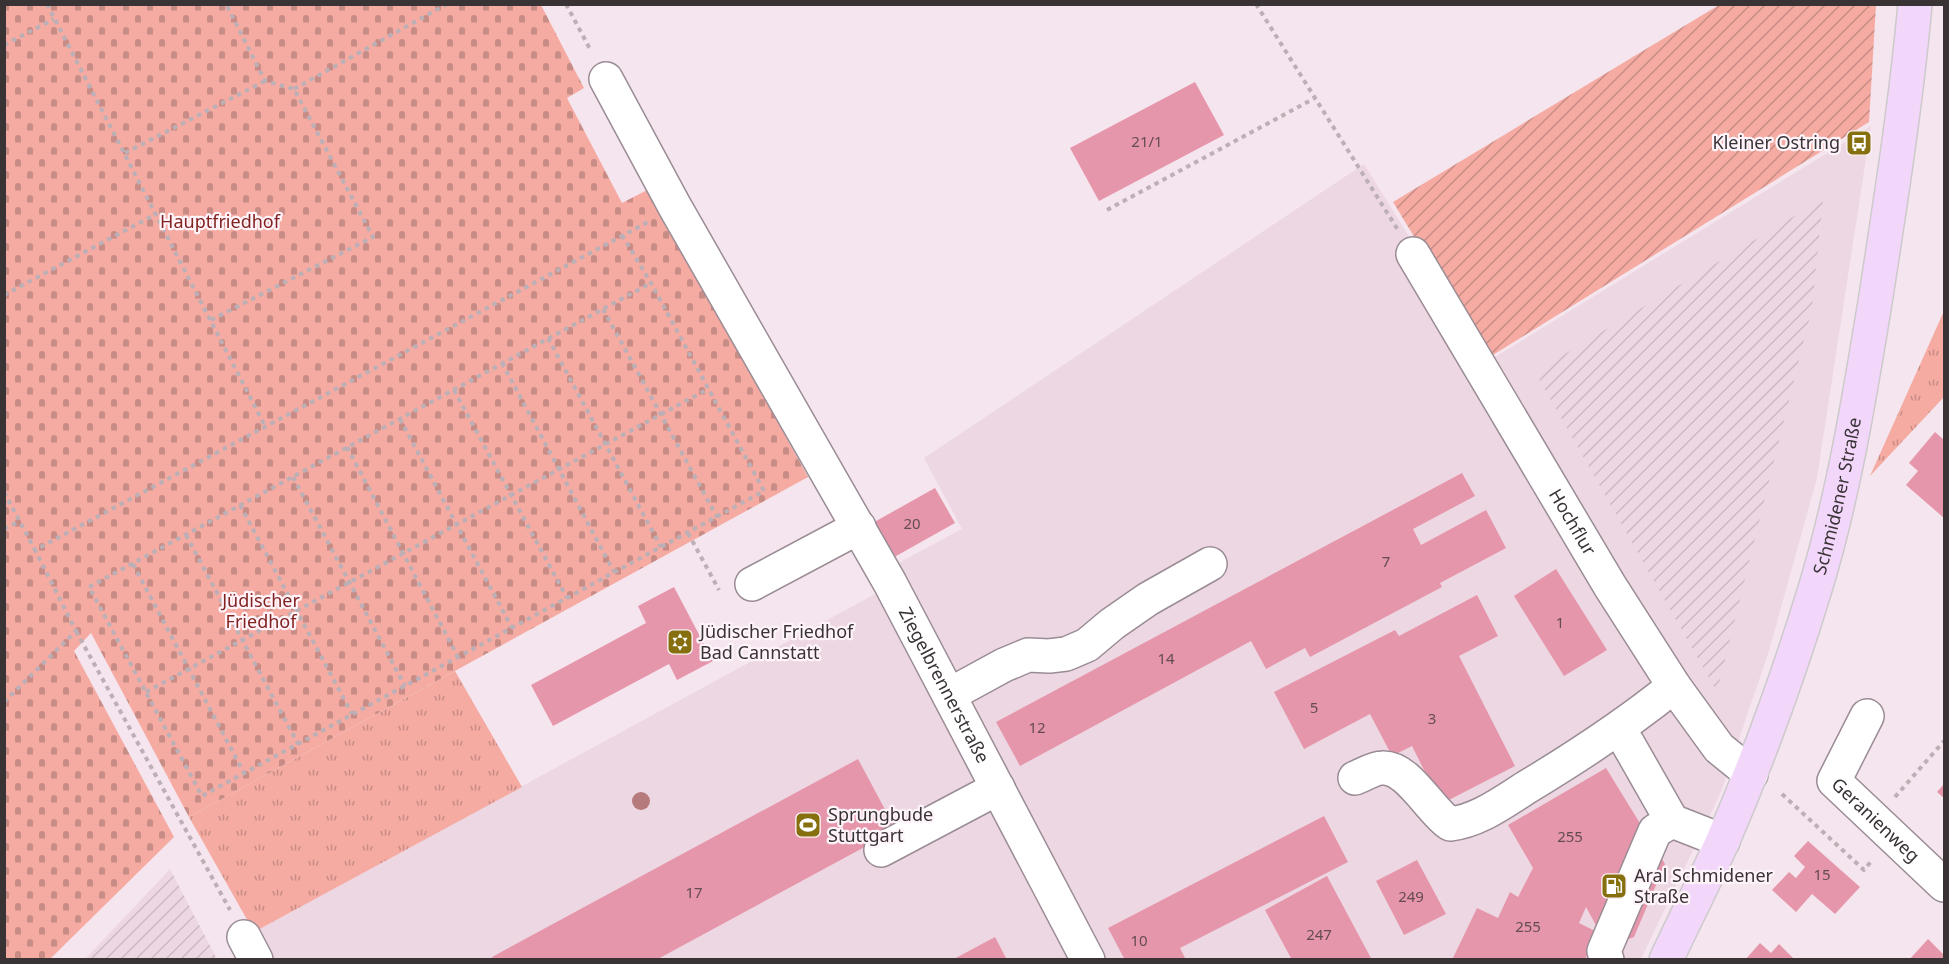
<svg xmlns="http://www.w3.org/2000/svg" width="1949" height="964" font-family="'Noto Sans',sans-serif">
	<defs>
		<pattern id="industrial-furrows" width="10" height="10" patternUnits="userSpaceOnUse" patternTransform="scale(1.5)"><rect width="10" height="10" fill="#edd7e3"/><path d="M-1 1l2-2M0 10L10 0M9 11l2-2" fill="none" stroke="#ccb9c3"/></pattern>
		<pattern id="grass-tufts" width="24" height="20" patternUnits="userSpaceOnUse" patternTransform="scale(1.5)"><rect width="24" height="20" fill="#f5aba2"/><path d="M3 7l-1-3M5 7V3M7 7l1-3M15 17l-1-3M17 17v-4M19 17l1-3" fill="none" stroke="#c78c85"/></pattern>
		<pattern id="cemetery-stones" width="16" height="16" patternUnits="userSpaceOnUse" patternTransform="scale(1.5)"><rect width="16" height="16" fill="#f5aba2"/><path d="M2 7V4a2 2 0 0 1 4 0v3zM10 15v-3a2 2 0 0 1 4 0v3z" fill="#c78c85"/></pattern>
		<pattern id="garden-furrows" width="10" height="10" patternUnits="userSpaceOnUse" patternTransform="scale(1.5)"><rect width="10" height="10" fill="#f5aba2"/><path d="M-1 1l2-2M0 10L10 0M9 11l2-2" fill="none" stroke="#c78c85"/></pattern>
	</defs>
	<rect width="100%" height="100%" fill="#f5e5ee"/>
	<path fill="#edd7e3" d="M1871 126 1817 478 1769 651 1721 792 1641 959 269 960 254 932 897 582 889 568 962 529 924 458 1364 164 1487 362Z"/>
	<path fill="url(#industrial-furrows)" d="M1823 199 1812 308 1717 692 1535 372Z
		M170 869 217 959H85Z"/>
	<path fill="url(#grass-tufts)" d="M1944 311V397L1870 476Z
		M455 671 522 787 254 932 189 817Z"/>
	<path fill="url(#cemetery-stones)" d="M5 5H541L584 88 567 98 622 203 649 189 808 477 189 817 91 633 74 651 174 837 50 959 5 960Z"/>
	<path fill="url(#garden-furrows)" d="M1719 5H1876L1869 122 1488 358 1393 202Z"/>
	<path fill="#e696aa" d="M1195 82 1224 135 1099 201 1070 148Z
		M1935 432 1944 440V518L1906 485 1918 471 1909 463Z
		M1462 473 1475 496 1413 529 1421 545 1486 510 1506 548 1440 583 1442 587 1310 657 1305 648 1266 669 1251 641 1020 766 996 722Z
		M935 488 955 523 889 560 869 525Z
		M1556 569 1607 650 1564 676 1514 596Z
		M674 587 713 661 677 680 669 664 553 726 531 685 646 623 638 606Z
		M1477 595 1498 636 1459 656 1515 766 1441 804 1412 746 1392 756 1370 714 1304 749 1274 692 1395 630 1399 636Z
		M858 759 896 830 656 960H494L492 957Z
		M1606 768 1665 864 1634 937 1618 943 1598 929 1586 907 1579 923 1597 932 1585 960H1452L1477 908 1498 918 1510 892 1518 897 1533 868 1508 825Z
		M1944 784V798L1937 792Z
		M1324 816 1348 862 1180 948 1186 960H1125L1108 928Z
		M1808 841 1860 887 1835 914 1812 894 1796 912 1772 890 1789 872 1796 878 1805 867 1794 856Z
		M1417 860 1446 914 1404 935 1376 881Z
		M1327 876 1372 960H1292L1265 910Z
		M995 937 1007 960H952Z
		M1928 939 1944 955V958L1909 960Z
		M1760 943 1771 953 1779 944 1795 960H1745Z"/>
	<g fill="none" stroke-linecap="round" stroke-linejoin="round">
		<g stroke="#9a8c95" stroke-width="36">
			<g id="minor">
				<path id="s1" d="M606 79 675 207 890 583 1088 960"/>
				<path id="s2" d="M1413 254 1610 586 1674 686 1719 748 1751 774"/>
				<path d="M752 584 859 527"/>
				<path d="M949 695 1004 665 1028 655 1049 656 1066 654 1087 645 1112 624 1148 599 1210 564"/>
				<path id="s3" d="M1867 716 1834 781 1944 885"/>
				<path d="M1627 742 1672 821 1723 841"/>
				<path d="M1355 778C1363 775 1374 768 1382 768 1408 766 1430 811 1450 824 1478 821 1503 802 1527 787 1580 755 1626 725 1674 686"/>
				<path d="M881 850 998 788"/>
				<path d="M244 937 256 960"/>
				<path d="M1607 960 1604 951 1655 831 1672 821"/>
			</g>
		</g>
		<g stroke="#cccacb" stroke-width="36">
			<g id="major">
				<path id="s4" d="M1666 960C1685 919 1706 879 1724 838 1759 757 1789 674 1815 589 1844 494 1860 394 1876 296 1891 199 1906 103 1915 4"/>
			</g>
		</g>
		<path stroke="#bcafb6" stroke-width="4" stroke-dasharray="4.5 4.5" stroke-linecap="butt" d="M47 4 265 426
			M566 4 591 51
			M1256 4 1398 230
			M4 45 54 19
			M294 89 447 4
			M125 153 265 81
			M1107 210 1315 98
			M622 235 651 283 764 491 202 796 89 587 651 283
			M4 295 156 214
			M603 309 717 517
			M211 320 373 237 294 89 265 81 226 4
			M548 338 661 547
			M502 363 614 572
			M454 390 567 598
			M400 419 512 628
			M347 447 458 657
			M293 477 405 686
			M4 492 35 550
			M240 505 352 714
			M4 529 20 521
			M688 533 719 590
			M186 535 298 744
			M133 564 244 773
			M76 631 230 910
			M146 692 708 389
			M4 702 76 631 35 550 648 222
			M1782 794 1864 870 1873 859
			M1895 797 1944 741"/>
		<use href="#minor" stroke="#fff" stroke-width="33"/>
		<use href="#major" stroke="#f3d7fb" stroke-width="33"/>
	</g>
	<circle fill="#b67a7d" cx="641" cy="801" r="9"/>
	<defs>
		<g id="bus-square" transform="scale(1.35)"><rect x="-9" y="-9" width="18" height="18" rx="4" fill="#856f0e" stroke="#fef4fa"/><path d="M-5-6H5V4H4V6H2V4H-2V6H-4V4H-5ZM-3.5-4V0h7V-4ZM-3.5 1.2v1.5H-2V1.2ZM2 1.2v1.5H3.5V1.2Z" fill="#fff"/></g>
		<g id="synagogue-square" transform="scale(1.35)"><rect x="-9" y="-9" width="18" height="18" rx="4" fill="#856f0e" stroke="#fef4fa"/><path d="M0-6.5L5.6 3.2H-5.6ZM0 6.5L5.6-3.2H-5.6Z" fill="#fff"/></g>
		<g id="stadium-square" transform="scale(1.35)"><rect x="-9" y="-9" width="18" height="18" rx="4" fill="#856f0e" stroke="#fef4fa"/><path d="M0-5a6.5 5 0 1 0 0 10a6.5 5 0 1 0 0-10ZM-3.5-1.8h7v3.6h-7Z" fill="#fff"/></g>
		<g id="fuel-square" transform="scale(1.35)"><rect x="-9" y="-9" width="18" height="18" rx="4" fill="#856f0e" stroke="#fef4fa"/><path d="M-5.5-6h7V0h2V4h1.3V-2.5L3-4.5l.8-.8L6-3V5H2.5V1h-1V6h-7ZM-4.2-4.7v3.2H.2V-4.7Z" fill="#fff"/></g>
	</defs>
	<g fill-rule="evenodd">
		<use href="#bus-square" x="1859" y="143"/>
		<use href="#synagogue-square" x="680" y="642"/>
		<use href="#stadium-square" x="808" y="825"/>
		<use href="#fuel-square" x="1614" y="886"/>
	</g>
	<g text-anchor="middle" stroke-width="4.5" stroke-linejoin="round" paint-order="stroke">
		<g font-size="15" fill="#644c53">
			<text x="1147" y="147">21/1</text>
			<text x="912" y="529">20</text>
			<text x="1386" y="567">7</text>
			<text x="1560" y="628">1</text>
			<text x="1166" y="664">14</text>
			<text x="1314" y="713">5</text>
			<text x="1432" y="724">3</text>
			<text x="1037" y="733">12</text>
			<text x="1570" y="842">255</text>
			<text x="1822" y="880">15</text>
			<text x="694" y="898">17</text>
			<text x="1411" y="902">249</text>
			<text x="1528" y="932">255</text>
			<text x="1319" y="940">247</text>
			<text x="1139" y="946">10</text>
		</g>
		<g font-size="18" fill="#393336" stroke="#fef4fa" text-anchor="start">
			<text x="1840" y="149" text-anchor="end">Kleiner Ostring</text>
			<text x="700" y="638">Jüdischer Friedhof<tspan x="700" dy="21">Bad Cannstatt</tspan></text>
			<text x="828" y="821">Sprungbude<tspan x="828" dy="21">Stuttgart</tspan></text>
			<text x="1634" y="882">Aral Schmidener<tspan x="1634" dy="21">Straße</tspan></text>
		</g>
		<g font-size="18" fill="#822321" stroke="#fef4fa">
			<text x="220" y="228">Hauptfriedhof</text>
			<text x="261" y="607">Jüdischer<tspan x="261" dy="21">Friedhof</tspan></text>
		</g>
		<g font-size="18" fill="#393336" stroke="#fef4fa">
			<text dy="6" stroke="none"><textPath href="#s4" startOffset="496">Schmidener Straße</textPath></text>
			<text dy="6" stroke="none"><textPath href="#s2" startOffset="312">Hochflur</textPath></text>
			<text dy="6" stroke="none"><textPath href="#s1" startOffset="694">Ziegelbrennerstraße</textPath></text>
			<text dy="6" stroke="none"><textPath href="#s3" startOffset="130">Geranienweg</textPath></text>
		</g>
	</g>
	<rect width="1949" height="964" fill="none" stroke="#393336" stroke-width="12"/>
</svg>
